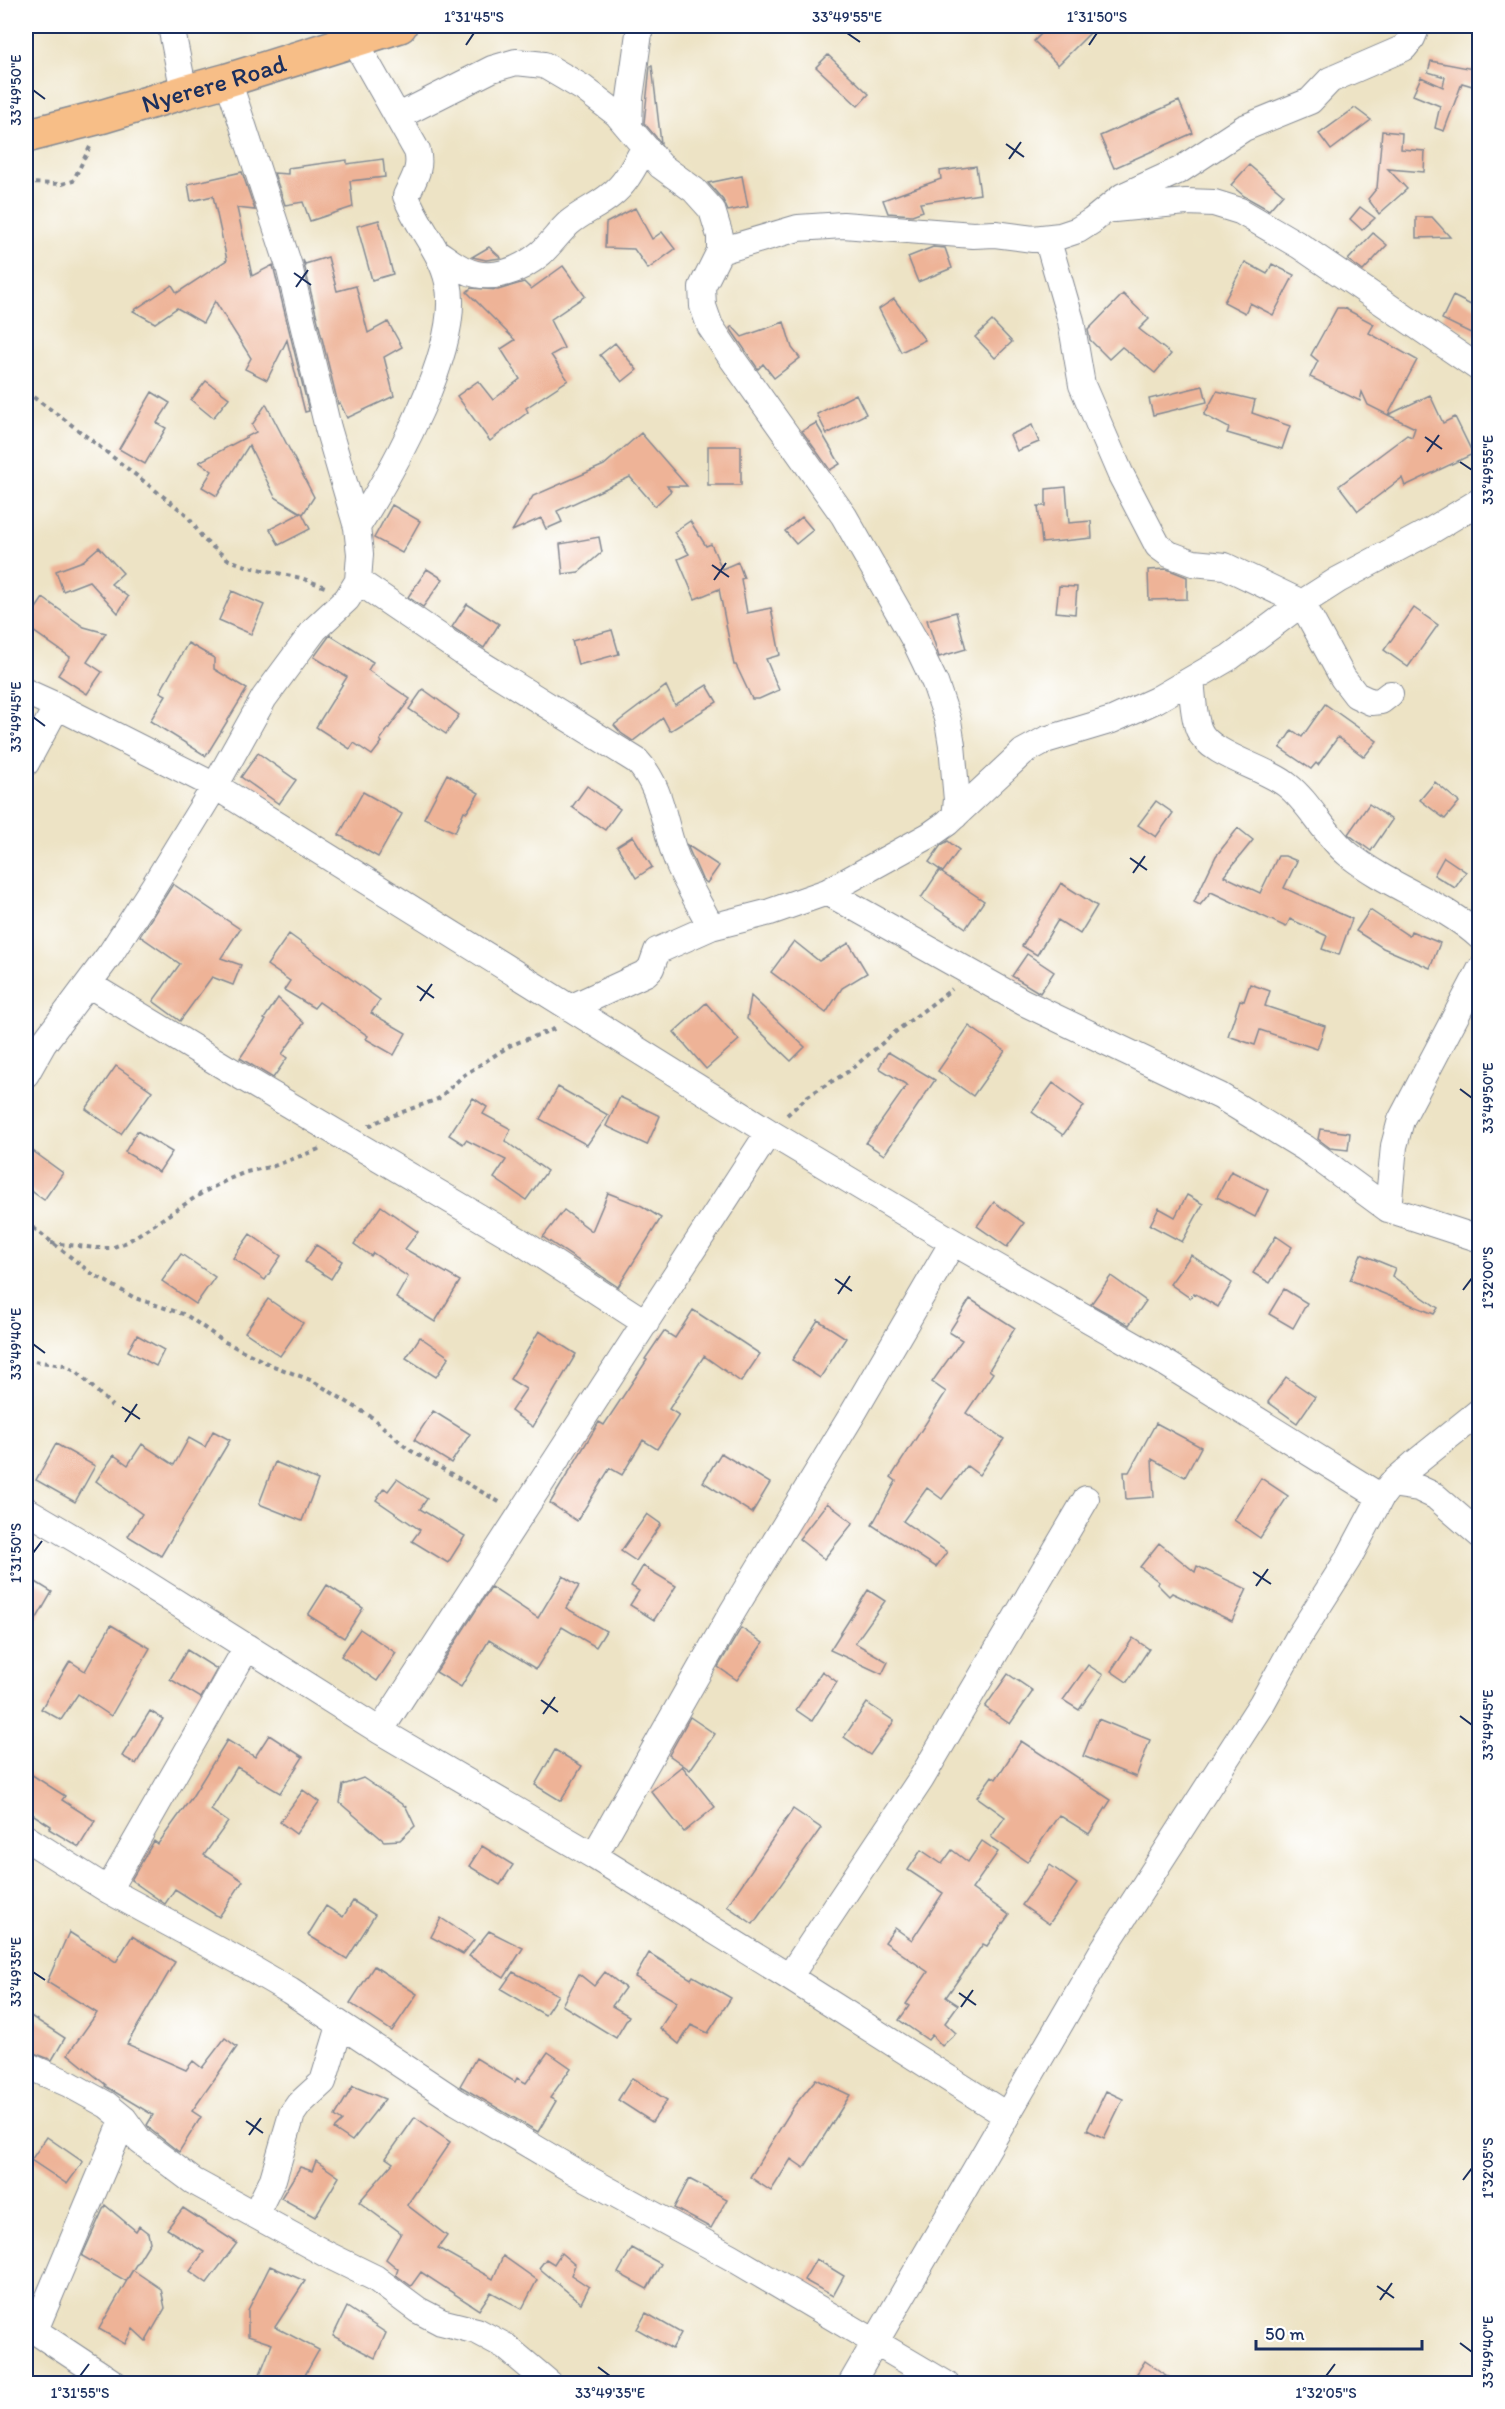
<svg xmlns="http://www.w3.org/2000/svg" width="1505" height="2409" font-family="Itim,sans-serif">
	<rect width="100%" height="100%" fill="#fff"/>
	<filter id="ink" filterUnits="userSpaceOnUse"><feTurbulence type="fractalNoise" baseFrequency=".0167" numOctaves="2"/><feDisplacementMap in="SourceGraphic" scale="12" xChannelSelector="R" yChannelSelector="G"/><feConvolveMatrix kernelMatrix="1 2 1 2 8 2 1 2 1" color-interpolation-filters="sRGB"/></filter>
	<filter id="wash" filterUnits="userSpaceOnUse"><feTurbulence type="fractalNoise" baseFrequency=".008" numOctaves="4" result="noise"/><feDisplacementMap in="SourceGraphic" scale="24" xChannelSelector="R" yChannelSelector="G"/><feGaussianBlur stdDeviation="1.35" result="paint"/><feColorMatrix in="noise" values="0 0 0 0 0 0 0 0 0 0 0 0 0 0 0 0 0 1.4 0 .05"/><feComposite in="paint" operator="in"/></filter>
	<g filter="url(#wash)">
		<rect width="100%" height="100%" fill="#ede3c5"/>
		<g id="blocks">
			<path fill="#eeb397" d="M1049 26H1097L1058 65 1034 41Z
				M828 55 869 94 858 106 816 67Z
				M1431 61 1479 70V88L1462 83 1444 131 1435 128 1440 106 1413 95 1421 77 1443 87 1445 77 1428 72Z
				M650 66H652L661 143 644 123Z
				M1179 101 1193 133 1114 168 1100 136Z
				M1355 108 1371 120 1331 150 1319 134Z
				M1382 131 1402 133 1401 149 1425 151 1424 172 1388 169 1407 189 1379 214 1368 199 1377 188Z
				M383 159 385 177 350 181 353 207 310 221 303 202 285 205 274 173 288 174V168L347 160V164Z
				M1249 165 1283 194 1269 210 1244 196 1231 185Z
				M976 166 980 194 920 203 923 211 912 215 888 213 883 200 941 179 940 171Z
				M242 172 255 210 237 208 252 276 273 265 309 411 305 412 287 340 267 380 245 369 251 358 215 301 203 323 177 308 155 323 133 311 172 285 177 293 227 260 213 196 191 201 188 184Z
				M742 176 748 207 728 211 723 200 708 183Z
				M1360 207 1375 218 1362 230 1350 219Z
				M635 208 652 239 662 232 675 249 648 269 634 249 605 248 606 223Z
				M1416 217H1432L1450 237 1416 238Z
				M379 220 393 274 372 280 357 226Z
				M1373 233 1387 245 1363 271 1348 260Z
				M489 247 501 258 486 260 472 257Z
				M933 247 945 248 952 268 918 282 908 257Z
				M328 257 337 291 356 286 368 333 388 322 402 347 384 357 394 396 347 418 340 403 338 404 303 260 305 264Z
				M1245 262 1267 274 1272 264 1294 275 1273 315 1250 303 1245 313 1224 302Z
				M563 266 585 296 550 320 564 348 551 355 568 380 526 408 528 412 490 441 457 396 478 381 493 400 520 379 501 349 515 340 467 292 471 288 498 290 524 282 531 289Z
				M1123 294 1149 319 1139 329 1171 354 1155 373 1122 347 1109 359 1090 340 1088 330Z
				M1453 296 1479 309V337L1442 319Z
				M894 299 925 340 901 352 879 309Z
				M1337 308H1344L1374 324 1369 333 1417 360 1388 415 1368 405 1362 392 1360 401 1310 377 1318 361 1311 355Z
				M992 321 1012 342 995 358 975 337Z
				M784 322 792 348 800 358 774 378 763 364 758 369 730 328 732 326 742 337Z
				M615 343 637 370 622 382 600 355Z
				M206 381 229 398 213 418 191 400Z
				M1203 386 1207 402 1153 415 1149 399Z
				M1217 391 1255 400 1252 413 1290 426 1282 449 1227 433 1229 428 1204 415Z
				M152 392 170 403 157 423 166 428 145 464 119 449Z
				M856 394 866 414 827 434 817 414Z
				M1430 395 1443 423 1455 417 1473 454 1405 486 1402 478 1358 511 1339 486 1407 435 1412 437 1415 428 1388 415Z
				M266 404 314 497 303 514 302 513 310 529 279 545 270 529 301 513 275 497 249 445 217 496 202 487 212 471 199 462 256 432 252 425Z
				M816 423 840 464 830 470 802 431Z
				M1032 425 1039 442 1017 451 1010 435Z
				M641 433 687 486H667L671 491 655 506 630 477 557 511 562 522 546 529 541 518 512 531 533 496 604 465Z
				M708 446H741V485H708Z
				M1066 487 1069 523 1091 521 1092 538 1042 543 1038 506H1046V489Z
				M392 505 420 521 402 553 374 538Z
				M802 517 813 530 796 544 785 531Z
				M690 521 706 546 711 544 722 569 738 562 744 578 741 579 747 613 771 608 780 655 766 659 779 690 759 699H752L736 665H734L719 589 695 599 678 559 689 554 674 532Z
				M599 537 602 552 579 572 563 574 560 544Z
				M99 547 123 573 111 584 128 597 118 613 89 581 63 591 56 571 83 561Z
				M427 569 443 579 423 607 408 597Z
				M1167 569 1187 577V599L1149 600 1148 570Z
				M1059 586 1077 587 1075 614 1056 612Z
				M232 591 264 605 251 634 219 620Z
				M43 598 84 627 106 633 87 662 102 672 87 694 58 675 70 657 26 626V623Z
				M467 604 499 624 484 648 452 627Z
				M1414 608 1438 625 1408 667 1384 650Z
				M956 612 966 649 939 657 927 620Z
				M612 630 619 654 578 665 572 641Z
				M330 635 373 662 368 670 410 699 380 740 382 742 372 755 354 743 350 749 316 727 347 677 314 657Z
				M188 643 214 658V669L247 689 206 756 150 721 166 695 160 692Z
				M707 685 717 702 670 731 663 718 633 741 621 733 614 725 666 686 675 705Z
				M423 689 459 715 446 734 409 709Z
				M1325 704 1377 741 1364 757 1338 737 1318 765 1316 763 1311 769 1280 748 1292 730 1302 737Z
				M258 753 296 780 279 804 241 777Z
				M447 774 479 793 467 812 464 811 455 832 424 818Z
				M1435 782 1459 802 1445 819 1420 800Z
				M587 786 620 809 605 830 572 807Z
				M363 792 402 814 378 857 339 835Z
				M1156 801 1173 813 1156 837 1138 825Z
				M1369 804 1392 820 1371 851 1348 834Z
				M1238 828 1253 840 1224 876 1260 893 1278 856H1285L1297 861 1284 888 1352 919 1339 955 1322 949 1327 936 1290 919 1286 927 1211 892 1200 905 1194 902 1216 856Z
				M633 836 652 867 636 878 617 846Z
				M948 841 959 850 943 872 929 862 941 845Z
				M687 845 719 866 707 883 702 879Z
				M1444 857 1466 872 1455 888 1434 875Z
				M939 871 984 901 966 928 921 898Z
				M1061 883 1097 906 1080 934 1058 920 1037 955 1022 946Z
				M173 884 240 929 221 958 241 965 233 985 212 977 180 1021 153 1001 180 964 140 936Z
				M1370 910 1409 936 1411 931 1440 943 1430 968 1383 948 1356 931Z
				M289 934 380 1000 371 1013 406 1033 394 1055 366 1039 368 1036 319 1002 314 1008 284 990 290 981 267 965Z
				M794 941 819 961 849 943 867 973 842 988 826 1013 771 972Z
				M1027 954 1054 972 1040 993 1012 976Z
				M1250 984 1270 991 1265 1006 1325 1026 1317 1049 1260 1030 1255 1045 1228 1036 1240 1000 1244 1001Z
				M751 996 805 1047 791 1061 747 1019Z
				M278 998 304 1023 282 1054 287 1058 273 1078 240 1058 266 1020 264 1019Z
				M706 1003 739 1040 706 1069 674 1032Z
				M969 1026 1005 1051 973 1096 938 1071Z
				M888 1052 935 1080 884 1155 866 1143 907 1085 879 1068Z
				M116 1066 152 1091 121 1134 86 1109Z
				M1053 1083 1084 1106 1063 1135 1032 1112Z
				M558 1087 608 1115 587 1145 540 1119Z
				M620 1097 660 1116 647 1145 606 1126Z
				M473 1098 487 1107 483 1114 511 1129 505 1141 547 1171 526 1200 494 1178 506 1160 466 1140 463 1144 449 1135Z
				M1320 1129 1350 1133 1348 1150 1330 1148 1318 1139Z
				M137 1131 172 1152 159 1172 125 1152Z
				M26 1146 63 1173 44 1200 26 1187Z
				M1231 1171 1268 1190 1255 1217 1217 1197Z
				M608 1193 642 1206 661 1218 618 1287 543 1237 564 1210 592 1231Z
				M1187 1195 1203 1204 1182 1242 1150 1225 1159 1208 1175 1217Z
				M994 1202 1024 1223 1007 1247 977 1226Z
				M381 1206 418 1232 405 1249 460 1281 435 1322 396 1298 408 1277 373 1253 371 1256 354 1244Z
				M250 1234 281 1256 265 1280 233 1258Z
				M1276 1236 1292 1247 1270 1283 1253 1273Z
				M316 1245 342 1261 331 1279 305 1262Z
				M181 1254 215 1277 196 1304 162 1281Z
				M1361 1254 1395 1268 1392 1276 1438 1308 1434 1314 1350 1280Z
				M1191 1255 1232 1283 1218 1307 1194 1293 1190 1298 1170 1284Z
				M1111 1276 1146 1301 1129 1325 1091 1304Z
				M1284 1289 1307 1303 1293 1328 1269 1314Z
				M268 1299 303 1323 280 1356 245 1332Z
				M970 1299 1015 1328 989 1370 993 1373 966 1413 1004 1439 979 1475 967 1466 942 1499 927 1488 903 1521 947 1552 936 1567 872 1525 896 1481 891 1477 946 1392 932 1382 962 1340 949 1332Z
				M693 1310 760 1354 741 1382 704 1356 669 1409 679 1415 657 1449 643 1440 622 1475 610 1468 577 1521 550 1503 599 1422 604 1425 647 1360 645 1359 664 1331 675 1338Z
				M818 1320 846 1338 820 1378 792 1360Z
				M539 1331 576 1354 533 1427 511 1411 526 1389 510 1379Z
				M137 1335 164 1350 156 1366 128 1351Z
				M420 1337 449 1357 436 1377 406 1358Z
				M1286 1377 1315 1397 1297 1423 1268 1402Z
				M433 1411 470 1434 451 1463 414 1440Z
				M1156 1423 1201 1447 1185 1477 1152 1459 1154 1497 1126 1499 1124 1472H1129Z
				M213 1431 230 1440 161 1556 128 1536 142 1514 96 1481 114 1455 128 1465 142 1444 174 1465 189 1438 205 1447Z
				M56 1444 95 1466 75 1502 36 1480Z
				M721 1453 770 1483 752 1513 703 1482Z
				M275 1462 318 1480 302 1521 259 1504Z
				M1261 1478 1288 1496 1260 1538 1234 1520Z
				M397 1479 427 1499 420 1509 465 1536 448 1563 412 1541 420 1530 376 1500 384 1488 388 1491Z
				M827 1503 853 1523 824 1559 799 1539Z
				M647 1514 661 1524 636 1561 621 1551Z
				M1159 1543 1195 1572 1197 1566 1247 1589 1232 1621 1172 1593 1169 1596 1157 1584 1159 1582 1140 1567Z
				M643 1566 676 1586 654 1620 630 1605 639 1591 631 1586Z
				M26 1576 52 1592 26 1637Z
				M563 1576 579 1586 566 1608 606 1631 596 1647 562 1627 536 1669 489 1640 461 1687 436 1672 491 1587 538 1618Z
				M327 1585 363 1608 344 1638 308 1615Z
				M868 1590 885 1601 855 1643 888 1662 882 1674 830 1650Z
				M111 1625 150 1648 111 1716 78 1694 61 1720 41 1709 70 1661 85 1671Z
				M741 1628 763 1643 737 1680 718 1667Z
				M360 1629 396 1653 377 1681 341 1656Z
				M1133 1638 1149 1649 1127 1682 1111 1671Z
				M187 1650 217 1669 201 1698 170 1679Z
				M1088 1665 1103 1675 1079 1710 1063 1700Z
				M822 1671 837 1682 812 1721 796 1710Z
				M1008 1674 1033 1691 1010 1724 985 1707Z
				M867 1703 894 1721 870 1755 844 1737Z
				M150 1711 163 1719 136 1764 122 1756Z
				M690 1717 715 1734 690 1770 669 1755Z
				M1098 1719 1150 1740 1136 1777 1083 1756Z
				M269 1735 303 1757 280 1793 237 1767 211 1810 228 1822 204 1855 243 1881 219 1917 175 1889 165 1904 131 1880 154 1841 158 1844 192 1797 227 1740 255 1757Z
				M1021 1741 1111 1800 1089 1834 1059 1815 1027 1862 991 1837 1005 1817 977 1797 992 1776 996 1779Z
				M555 1750 582 1766 561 1801 535 1785Z
				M682 1766 715 1807 684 1832 651 1791Z
				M26 1771 65 1796 62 1800 95 1821 79 1847 49 1829 51 1826 26 1810Z
				M363 1778 406 1807 415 1826 400 1840 384 1841 340 1803 343 1785Z
				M303 1790 319 1802 296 1834 280 1822Z
				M793 1809 821 1828 753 1924 727 1906Z
				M982 1841 998 1852 972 1889 1009 1915 987 1946 983 1944 946 1997 958 2005 945 2023 956 2033 942 2046 932 2035 928 2040 899 2020 909 2006 906 2004 928 1972 885 1942 895 1928 912 1940 943 1893 908 1870 921 1850 942 1864 952 1850 968 1862Z
				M482 1846 513 1865 500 1885 469 1866Z
				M1050 1865 1077 1884 1049 1924 1022 1905Z
				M353 1901 375 1915 347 1959 308 1935 326 1906 343 1917Z
				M441 1918 474 1940 463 1954 431 1937Z
				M489 1931 523 1948 504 1978 469 1956Z
				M69 1932 116 1962 132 1936 175 1962 127 2044 186 2070 193 2061 202 2068 225 2038 237 2047 192 2111 201 2117 179 2152 151 2130 147 2125 153 2115 105 2086 106 2085 68 2054 97 2013 47 1982Z
				M649 1953 691 1979 693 1976 731 1998 708 2033 691 2025 679 2044 660 2028 677 2002 635 1977Z
				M374 1966 417 1994 392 2031 350 2003Z
				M513 1972 558 1995 545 2015 501 1989Z
				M605 1972 625 1988 612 2006 629 2016 616 2038 562 2005 579 1974 594 1986Z
				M26 2013 65 2038 52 2060 26 2050Z
				M548 2052 571 2068 550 2098 556 2101 538 2132 460 2086 476 2058 515 2082 517 2078 526 2083Z
				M632 2078 667 2100 652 2122 618 2100Z
				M816 2079 850 2095 804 2168 791 2159 771 2191 750 2177 794 2106Z
				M353 2086 385 2099 352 2141 334 2129 342 2121 335 2116Z
				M1106 2091 1123 2099 1104 2138 1087 2130Z
				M415 2117 450 2142 407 2205 447 2236 438 2248 493 2279 503 2256 537 2280 522 2309 491 2292 479 2310 421 2272 411 2286 396 2275 398 2269 386 2259 401 2233 359 2202 393 2163 386 2158Z
				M47 2137 83 2162 67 2184 31 2160Z
				M316 2161 339 2177 315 2217 281 2198 300 2167 312 2171Z
				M689 2179 727 2199 711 2228 674 2208Z
				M105 2205 136 2231 139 2226 148 2233 150 2242 126 2281 82 2256Z
				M183 2208 237 2243 207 2283 190 2271 204 2252 167 2229Z
				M632 2248 661 2264 647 2289 618 2273Z
				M561 2253 575 2265 571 2275 589 2287 581 2303 539 2268 546 2259 554 2264Z
				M816 2259 844 2276 833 2296 804 2280Z
				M270 2266 305 2281 275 2327 319 2350 300 2384H256L272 2344 248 2336V2310Z
				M133 2270 161 2289 165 2308 146 2341 133 2329 125 2344 99 2329Z
				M347 2307 386 2333 375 2358 333 2336Z
				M646 2313 681 2333 672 2349 637 2329Z
				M1145 2361 1179 2384H1130Z"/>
		</g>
	</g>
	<g filter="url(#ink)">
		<use href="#blocks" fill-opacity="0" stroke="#848992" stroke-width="1.5"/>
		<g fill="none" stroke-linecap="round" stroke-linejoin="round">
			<g stroke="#848992" stroke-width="28">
				<path id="minor" d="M171 26 184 92
					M354 40 417 151C422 169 413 180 406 196 417 227 441 250 448 282 463 347 392 472 357 527
					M399 116 492 69 516 62 544 65 583 88 617 114 661 166 694 190 712 210 720 236V251L702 287 703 306 710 326 731 357 844 516 914 639 935 683 948 721 952 745 957 800 955 816
					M629 128 630 98 640 26
					M1114 209 1186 202 1214 203 1240 211 1300 246 1480 369
					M1047 238 1071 321 1082 385 1120 473 1158 546 1169 554 1193 563 1225 566 1302 603 1343 678 1356 695 1371 702 1381 701 1390 694
					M720 251 798 228 843 225 973 235 995 234 1033 239 1060 236 1078 230 1092 221 1123 196 1180 170 1244 128 1310 101 1330 80 1404 48 1412 38 1417 26
					M438 253C447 259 455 266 465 270 491 283 521 270 541 253 551 244 559 232 569 223 582 212 598 206 611 195 627 183 635 164 645 147
					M358 581 465 654 637 761C663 788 663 826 677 860 686 883 700 905 711 927
					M1191 680C1193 695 1193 716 1199 730 1209 755 1265 767 1287 785 1310 803 1324 834 1348 854 1388 887 1442 902 1480 937
					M26 692 57 706 215 786 769 1132 953 1242 1167 1364 1381 1497
					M26 763 57 706
					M827 892 1023 1002 1220 1096 1305 1148 1388 1209 1480 1239
					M88 984 225 1067 518 1240 646 1323
					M570 1008 646 973 651 968 657 951 711 927 770 912 827 892 930 835 947 823 1023 752 1045 740 1112 720 1156 700 1230 657 1302 603 1338 580 1432 530 1480 501
					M26 1074 43 1044 111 953 154 886 215 786 264 698 315 629 347 599 358 581 360 554 357 527 328 428 289 266 228 80
					M1388 1209 1394 1146 1401 1120 1480 970
					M1391 1484 1418 1488 1435 1496 1480 1535
					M26 1510 77 1540 380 1731 594 1856 789 1977 1006 2115
					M380 1731 769 1132
					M26 1838 108 1890 237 1960 290 1991 457 2102 579 2174 731 2257 946 2384
					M594 1856 733 1611 852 1415 953 1242
					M108 1890 247 1647
					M789 1977 921 1779 1086 1499
					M26 2065 69 2084 107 2105 124 2119 140 2141 193 2181 328 2255 375 2278 418 2310 441 2322 477 2331 505 2346 550 2384
					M255 2215 273 2179 292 2114 299 2104 323 2082 340 2026
					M26 2325 115 2384
					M35 2330 124 2119
					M851 2384 1104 1948 1262 1703 1298 1638 1348 1559 1381 1497 1391 1484 1414 1464 1480 1411"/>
			</g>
			<g stroke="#848992" stroke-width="36">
				<g id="primary">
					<path id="s1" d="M26 136 104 116 184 92 228 80 400 26"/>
				</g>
			</g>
			<path stroke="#848992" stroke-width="4" stroke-dasharray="4.5 4.5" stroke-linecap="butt" d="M26 183 62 184 73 181 90 147
				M26 392 64 419 187 515 204 540 229 560 249 567 301 578 325 587
				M787 1115 808 1096 849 1071 899 1029 952 989
				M369 1126 383 1119 438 1099 464 1075 511 1045 557 1028
				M26 1222 91 1273 135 1298 186 1315 223 1341 271 1365 313 1381 373 1418 408 1449 501 1503
				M51 1243 96 1248H111L127 1242 202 1193 229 1179 246 1172 274 1166 319 1149
				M26 1360 63 1365 77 1372 112 1406"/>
			<use href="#minor" stroke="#fff" stroke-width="26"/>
			<use href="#primary" stroke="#f7be87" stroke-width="33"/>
		</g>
	</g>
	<path fill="none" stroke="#1b2f5e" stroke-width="2" d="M847 33 860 42M466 45 474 33M1089 45 1097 33M33 90 45 99M1006 144 1024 157M1009 159 1021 142M294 273 311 285M296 287 308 270M1425 437 1442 449M1427 452 1439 435M1460 462 1472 470M712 565 729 577M714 580 726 563M33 717 45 726M1130 858 1147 870M1133 873 1145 856M417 986 434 998M420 1001 432 984M1460 1089 1472 1098M835 1279 852 1291M1463 1290 1472 1278M838 1294 850 1276M33 1344 45 1353M122 1407 140 1419M125 1422 137 1404M33 1553 42 1541M1253 1572 1271 1584M1256 1586 1268 1569M541 1700 558 1712M543 1714 555 1697M1460 1716 1472 1725M33 1972 45 1980M959 1993 976 2005M961 2007 973 1990M246 2121 263 2133M249 2135 261 2118M1463 2180 1472 2168M1377 2286 1394 2298M1380 2300 1392 2283M1460 2343 1472 2352M598 2367 610 2376M80 2376 89 2364M1326 2376 1335 2364"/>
	<g text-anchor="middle" stroke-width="6" stroke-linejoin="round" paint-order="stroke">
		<g font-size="26" fill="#1b2f5e" stroke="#fff">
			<text dy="9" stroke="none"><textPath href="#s1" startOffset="195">Nyerere Road</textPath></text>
		</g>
	</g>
	<rect width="1505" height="2409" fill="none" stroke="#fff" stroke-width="66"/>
	<path d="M1256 2340v9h166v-9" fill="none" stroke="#1b2f5e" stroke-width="3"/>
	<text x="1265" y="2340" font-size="18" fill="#1b2f5e" stroke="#ffffff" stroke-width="4.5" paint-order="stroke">50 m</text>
	<rect x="33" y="33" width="1439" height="2343" fill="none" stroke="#1b2f5e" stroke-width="2"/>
	<g font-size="15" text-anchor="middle" fill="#1b2f5e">
		<text x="474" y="22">1°31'45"S</text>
		<text x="847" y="22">33°49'55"E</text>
		<text x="1097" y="22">1°31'50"S</text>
		<text transform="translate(16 90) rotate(-90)" y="5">33°49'50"E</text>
		<text transform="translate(1488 470) rotate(-90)" y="5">33°49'55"E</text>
		<text transform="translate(16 717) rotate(-90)" y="5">33°49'45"E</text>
		<text transform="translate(1488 1098) rotate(-90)" y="5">33°49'50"E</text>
		<text transform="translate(1488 1278) rotate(-90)" y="5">1°32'00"S</text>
		<text transform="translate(16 1344) rotate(-90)" y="5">33°49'40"E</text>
		<text transform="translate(16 1553) rotate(-90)" y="5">1°31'50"S</text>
		<text transform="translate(1488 1725) rotate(-90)" y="5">33°49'45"E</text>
		<text transform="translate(16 1972) rotate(-90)" y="5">33°49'35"E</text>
		<text transform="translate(1488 2168) rotate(-90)" y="5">1°32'05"S</text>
		<text transform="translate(1488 2352) rotate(-90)" y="5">33°49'40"E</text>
		<text x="80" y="2398">1°31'55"S</text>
		<text x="610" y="2398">33°49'35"E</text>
		<text x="1326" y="2398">1°32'05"S</text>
	</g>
</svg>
